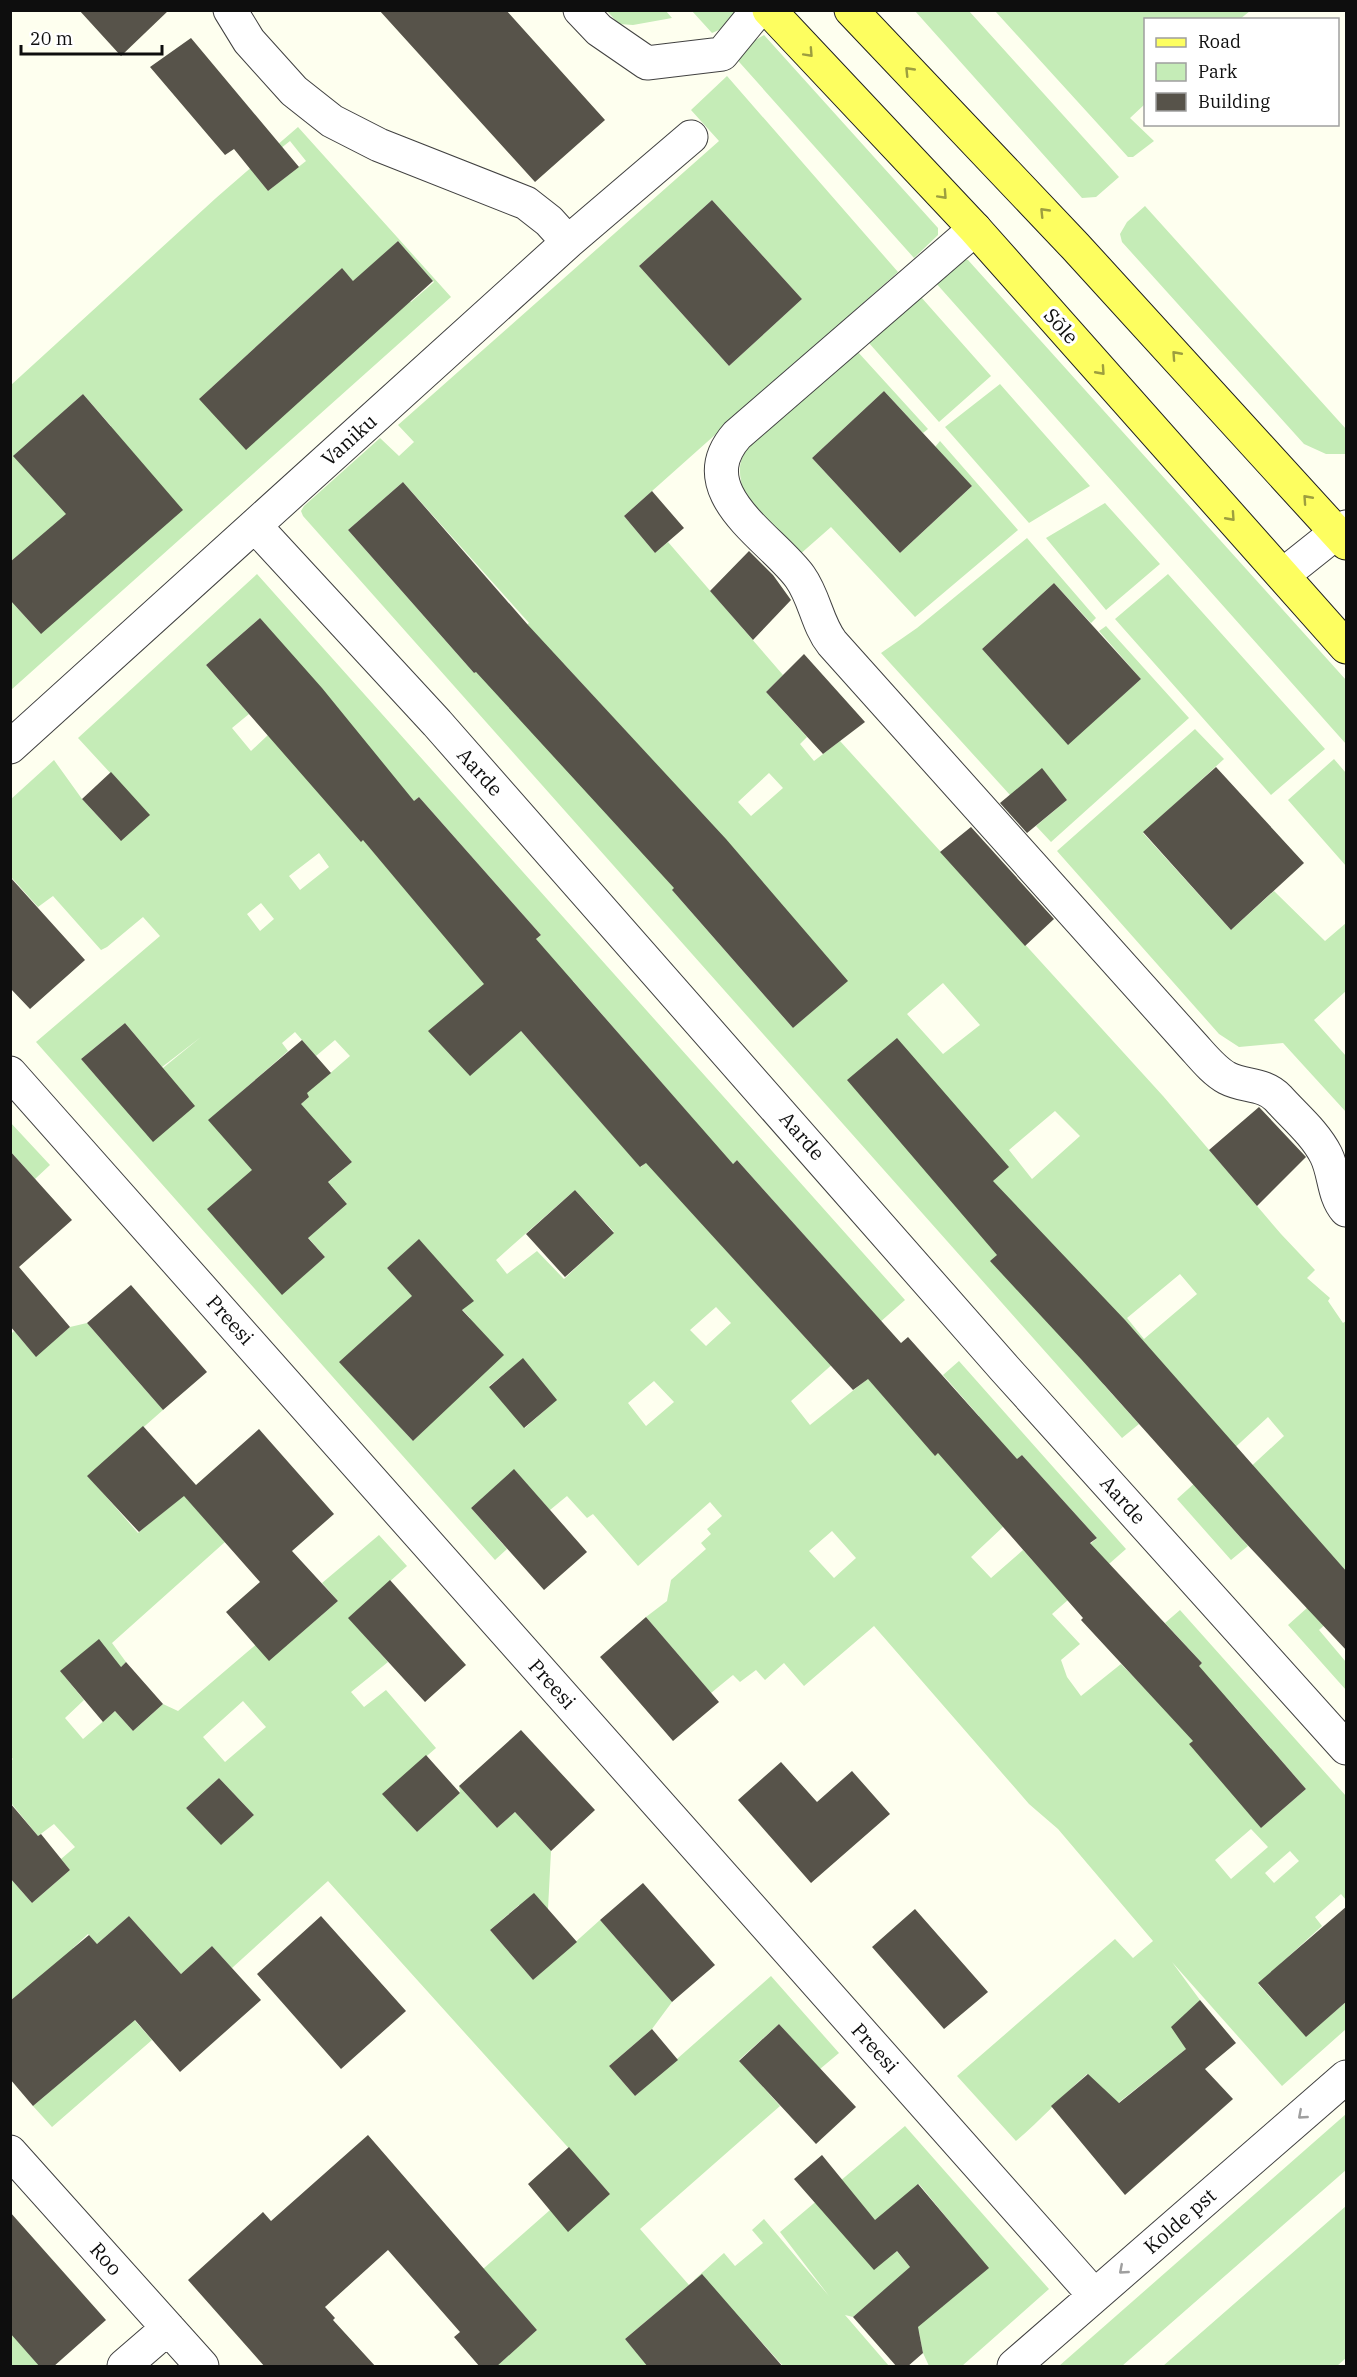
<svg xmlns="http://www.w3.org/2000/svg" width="1357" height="2377" font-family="'IBM Plex Serif',serif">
	<rect width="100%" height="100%" fill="#feffef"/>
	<path fill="#c5ecb7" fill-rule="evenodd" d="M607 11H666L672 18 633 25 619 24Z
		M692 11H742L735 23 712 33Z
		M915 11H969L1119 177 1096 197 1082 198Z
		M995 11H1250L1240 19 1146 20 1145 104 1130 118 1154 141 1133 157H1128Z
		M764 35 938 228V235L914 258 732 54Z
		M727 76 898 272 624 516 655 553 668 542 783 675 766 692 807 737 800 744 814 761 840 741 1163 1096 1281 1234 1315 1270 1307 1278 1330 1298 1328 1301 1343 1323 1346 1321V1606L1319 1630 1346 1662V1690L1288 1625 1346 1573 1256 1472 1215 1509 1248 1546 1231 1560 1177 1499 1227 1454 1103 1384 1139 1424 1122 1438 303 516 301 511 304 506 380 438 399 456 414 442 398 425 719 141 691 110ZM712 200 802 299 729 366 639 266ZM403 482 529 623 474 673 348 530ZM564 664 690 801 512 711ZM769 773 783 788 751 816 738 802ZM672 890 847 981 793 1028ZM943 983 980 1025 943 1054 907 1014ZM1055 1111 1080 1136 1032 1179 1009 1150ZM1180 1274 1197 1294 1144 1339 1127 1318ZM1268 1417 1284 1436 1245 1472 1228 1454Z
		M298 127 451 297 11 690 10 600 41 634 11 562V385L216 198ZM290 141 306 161 268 191 252 171ZM398 241 434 282 411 302 376 262ZM342 269 389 320 199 399 342 268ZM83 394 111 426 42 487 14 456Z
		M1145 206 1346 429V454H1326L1304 444 1122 242 1120 234 1127 222Z
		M964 259 968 260 1346 680V744L935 282Z
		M921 297 991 376 939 422 869 343Z
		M857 351 928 429 923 433 884 391 812 458 900 553 972 486 935 447 940 441 1018 530 915 617 831 527 798 556 744 493C738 472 737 460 752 442Z
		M1000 384 1090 486 1029 523 945 427Z
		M1105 503 1160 564 1106 610 1046 538Z
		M1027 538 1096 618 1091 623 1054 583 982 649 1068 744 1141 679 1099 631 1106 626 1189 718 1051 842 1036 826 1067 800 1052 781 1010 795 881 653 917 628Z
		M257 574 905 1300 791 1401 810 1425 865 1381 864 1374 935 1455 979 1416 943 1375 959 1361 1126 1549 1052 1614 1080 1644 1061 1660 1067 1677 1081 1696 1121 1664 1159 1703 1202 1663 1165 1623 1180 1610 1346 1796V1900L1341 1894 1315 1917 1322 1926 1258 1984 1306 2036 1346 2002V2029L1282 2086 1172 1962 1200 2000 1186 2049 1118 2103 1087 2074C1062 2096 1041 2120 1016 2141L957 2076 1115 1939 1133 1958 1153 1941 1058 1829 1029 1804 874 1626 804 1686 784 1663 765 1680 756 1670 740 1682 733 1675 711 1693 646 1617 667 1601 671 1580 706 1549 701 1543 711 1534 707 1529 722 1516 710 1502 638 1566 593 1514 587 1518 567 1496 550 1510 514 1470 471 1508 507 1549 495 1560 36 1042 160 936 143 917 107 947 101 950 53 896 38 907 11 877 10 800 54 760 82 799 120 840 149 815 78 738ZM260 618 268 735 251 751 232 728 249 714 206 665ZM419 797 541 935 485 984 366 843ZM319 853 329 867 300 890 289 876ZM261 903 274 919 260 931 247 914ZM573 981 694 1120 641 1167 519 1029ZM125 1023 162 1067 201 1037 120 1103 81 1059ZM295 1032 316 1056 335 1040 350 1056 320 1082 292 1077 309 1097 271 1130 233 1099 288 1051 282 1043ZM339 1147 352 1162 305 1202ZM737 1160 862 1300 812 1345 686 1206ZM251 1172 325 1257 282 1294ZM331 1185 347 1204 323 1225 306 1206ZM575 1190 614 1232 564 1279 537 1251 507 1274 496 1260ZM419 1240 408 1291 387 1268ZM459 1306 470 1318 452 1336 455 1400 413 1441 340 1362 384 1322 410 1350ZM716 1307 731 1323 706 1346 690 1330ZM523 1359 533 1396 545 1410 525 1428 489 1386ZM654 1381 674 1402 646 1426 628 1403ZM1022 1455 1097 1538 1050 1580 1023 1550 991 1578 971 1557 1004 1526 976 1495ZM832 1531 856 1558 834 1578 809 1551ZM1234 1706 1306 1789 1261 1828ZM1251 1829 1268 1847 1231 1879 1215 1860ZM1290 1851 1299 1861 1274 1883 1265 1873Z
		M1168 574 1325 749 1271 795 1115 619Z
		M1195 729 1224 759 1143 833 1231 930 1274 891 1325 941 1346 923V991L1314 1020 1346 1056V1112L1283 1043 1239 1047 1219 1034 1057 851Z
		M1334 759 1346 773V866L1288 800Z
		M10 1122 50 1165 35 1179 11 1152Z
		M87 1323 163 1410 88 1476 138 1533 184 1495 225 1542 112 1643 126 1662 121 1667 61 1672 84 1700 65 1718 83 1739 115 1711 133 1731 163 1704 178 1711 274 1629 287 1645 338 1601 322 1583 379 1535 407 1566 349 1618 388 1662 351 1692 364 1707 386 1690 436 1748 383 1794 417 1832 460 1793 459 1786 497 1828 515 1812 551 1851 548 1909 533 1922 519 1905 490 1930 533 1980 600 1920 672 2002 652 2029 609 2066 635 2096 771 1976 839 2053 820 2069 779 2024 739 2060 780 2106 640 2229 689 2285 625 2339 648 2366H496L537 2330 483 2269 550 2210 610 2194 328 1881 232 1968 212 1946 181 1974 129 1916 97 1944 88 1934 73 1948 118 1997 116 1999 152 2040 52 2127 33 2106 94 2054 11 2001 10 1878 32 1903 70 1870 61 1859 75 1847 54 1824 38 1836 11 1803V1761L13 1759 10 1756 11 1334 14 1331 36 1356 70 1327ZM243 1701 266 1727 225 1762 203 1737ZM219 1778 254 1815 221 1844 186 1808Z
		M1346 2114V2170L1122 2366H1059Z
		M905 2126 1049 2289 962 2366H929L923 2353 919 2332 883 2291 853 2317 845 2315 889 2366H783L750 2329 709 2298 694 2280 724 2253 735 2266 763 2243 752 2230 764 2219 829 2296 780 2232ZM919 2184 988 2268 943 2306 873 2223Z
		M1346 2206V2358L1337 2366H1163Z
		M11 2333 40 2366H11Z"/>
	<path fill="#57534a" d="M79 10H169L121 56Z
		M379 10H506L605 120 535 182Z
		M191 38 299 167 268 191 234 149 225 155 150 67Z
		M712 200 802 299 729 366 639 266Z
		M398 241 433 281 246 450 199 399 342 268 353 281Z
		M884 391 972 486 900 553 812 458Z
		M83 394 183 510 41 634 10 600V562L66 514 13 456Z
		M403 482 528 625 726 839 848 981 793 1028 672 890 674 888 476 672 474 673 348 530Z
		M652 491 684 528 655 553 624 516Z
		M749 551 773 575 791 600 753 640 710 591Z
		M1054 583 1141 679 1068 745 982 649Z
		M260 618 322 688 414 801 419 797 541 935 536 939 733 1164 737 1160 901 1343 908 1337 1017 1459 1022 1455 1097 1538 1090 1543 1202 1663 1199 1666 1306 1789 1261 1828 1189 1744 1193 1741 1081 1620 1083 1618 938 1453 935 1456 868 1379 853 1390 646 1163 640 1167 521 1031 470 1076 428 1031 484 984 363 840 361 842 206 665Z
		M804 654 865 722 823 754 766 692Z
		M1216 767 1304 863 1231 930 1143 832Z
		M1042 768 1067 800 1027 833 1000 803Z
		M111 772 150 815 121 841 82 799Z
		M971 827 1054 919 1025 946 940 852Z
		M10 877 85 960 30 1009 10 988Z
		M125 1023 195 1106 153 1142 81 1059Z
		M897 1038 1009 1167 993 1181 1125 1320 1347 1572V1651L1241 1538 1081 1359 990 1261 997 1255 847 1080Z
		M302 1040 331 1073 307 1093 309 1097 301 1104 352 1162 328 1182 347 1204 308 1238 325 1257 282 1295 207 1209 252 1170 208 1120Z
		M1259 1107 1306 1157 1257 1206 1209 1150Z
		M10 1151 72 1220 19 1267 70 1327 36 1357 10 1326Z
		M575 1190 614 1233 565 1277 526 1234Z
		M419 1239 474 1301 462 1310 504 1355 413 1441 339 1362 412 1296 387 1268Z
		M131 1285 207 1372 163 1410 87 1323Z
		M523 1358 557 1400 524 1428 489 1387Z
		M143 1426 196 1485 259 1429 334 1514 292 1551 338 1601 269 1661 226 1612 260 1582 184 1496 139 1532 87 1476Z
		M514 1469 587 1552 544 1590 471 1508Z
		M390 1580 466 1665 425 1702 348 1618Z
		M646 1617 719 1702 673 1741 600 1657Z
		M99 1639 121 1667 126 1662 163 1704 133 1731 115 1711 103 1722 60 1671Z
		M521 1730 595 1810 551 1851 515 1812 497 1828 459 1786Z
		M426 1755 460 1793 417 1832 382 1794Z
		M781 1762 817 1802 852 1771 890 1814 811 1883 738 1800Z
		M219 1778 254 1815 221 1845 186 1808Z
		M10 1803 38 1836 41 1834 70 1870 32 1903 10 1878Z
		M643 1883 715 1965 672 2002 600 1920Z
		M534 1893 577 1942 533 1980 490 1930Z
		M1347 1906V2001L1306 2037 1258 1983Z
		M915 1909 988 1992 944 2029 872 1947Z
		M129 1916 181 1974 212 1946 261 2000 180 2072 135 2020 33 2106 10 2079V2001L89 1935 97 1944Z
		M321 1916 406 2011 341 2069 257 1974Z
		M1200 2000 1236 2043 1205 2069 1233 2099 1125 2195 1051 2106 1088 2074 1119 2103 1186 2049 1171 2027Z
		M779 2024 856 2107 816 2144 739 2061Z
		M652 2029 678 2060 635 2096 609 2066Z
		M368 2135 537 2330 496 2367H480L454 2337 460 2332 388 2250 325 2307 335 2318 333 2320 376 2367H265L188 2280 263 2212 271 2221Z
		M569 2147 610 2194 568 2232 528 2184Z
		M822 2155 875 2220 918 2184 989 2268 918 2327 923 2353 907 2367H897L853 2317 910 2267 897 2251 874 2270 794 2179Z
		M10 2212 106 2320 53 2367H40L10 2333Z
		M702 2274 783 2367H648L625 2339Z"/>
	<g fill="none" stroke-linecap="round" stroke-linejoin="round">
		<g stroke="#414141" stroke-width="35">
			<path id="minor" d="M230 10 249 41 294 91 332 121 379 145 526 203 549 221 568 242
				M580 10 599 30 647 63 722 54 758 10
				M975 229 737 435C687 492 771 537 800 577 815 598 817 624 832 643L1193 1046C1203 1057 1214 1071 1227 1078 1244 1087 1264 1083 1278 1098 1294 1116 1315 1133 1326 1155 1335 1173 1333 1195 1346 1210
				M255 526 437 723 1005 1369 1346 1748
				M1283 575 1337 532 1346 527
				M10 747 568 242 691 137
				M10 1073 1094 2295
				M10 2152 202 2366
				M124 2366 168 2328
				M1014 2366 1346 2077"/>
		</g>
		<g stroke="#1f1f1f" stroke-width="35">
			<path id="major" d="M769 10 975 229 1346 647
				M851 10 1075 246 1346 543"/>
		</g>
		<use href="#minor" stroke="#fff" stroke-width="33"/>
		<use href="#major" stroke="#fdfe60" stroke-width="33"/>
	</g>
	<defs><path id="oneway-chevron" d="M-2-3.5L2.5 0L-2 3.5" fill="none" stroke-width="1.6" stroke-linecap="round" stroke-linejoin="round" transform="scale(1.5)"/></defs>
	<g stroke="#9d9e3f">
		<use href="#oneway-chevron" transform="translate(809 53) rotate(47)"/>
		<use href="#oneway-chevron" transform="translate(909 71) rotate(-134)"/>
		<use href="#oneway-chevron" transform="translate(943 195) rotate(47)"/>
		<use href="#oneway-chevron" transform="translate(1044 212) rotate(-134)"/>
		<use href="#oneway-chevron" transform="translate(1176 355) rotate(-132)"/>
		<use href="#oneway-chevron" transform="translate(1101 371) rotate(48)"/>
		<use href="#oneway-chevron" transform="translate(1307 499) rotate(-132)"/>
		<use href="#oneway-chevron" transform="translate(1231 517) rotate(48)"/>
	</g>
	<g stroke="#9f9f9f">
		<use href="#oneway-chevron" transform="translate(1302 2115) rotate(139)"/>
		<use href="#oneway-chevron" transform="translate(1123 2270) rotate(139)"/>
	</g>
	<g text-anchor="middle" stroke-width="6" stroke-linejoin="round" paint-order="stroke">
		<g font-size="20" fill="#0e0e0e" stroke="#fff">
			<text transform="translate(1061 326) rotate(48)" y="7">Sõle</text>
			<text transform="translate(349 440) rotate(-42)" y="7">Vaniku</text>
			<text transform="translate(480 772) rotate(48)" y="7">Aarde</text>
			<text transform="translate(802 1136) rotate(49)" y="7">Aarde</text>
			<text transform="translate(230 1320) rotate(48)" y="7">Preesi</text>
			<text transform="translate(1123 1500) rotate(48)" y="7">Aarde</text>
			<text transform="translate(552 1684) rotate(48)" y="7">Preesi</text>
			<text transform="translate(875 2048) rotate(48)" y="7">Preesi</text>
			<text transform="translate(1180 2221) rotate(-41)" y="7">Kolde pst</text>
			<text transform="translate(106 2259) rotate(48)" y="7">Roo</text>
		</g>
	</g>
	<rect width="1357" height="2377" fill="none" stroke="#0e0e0e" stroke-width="24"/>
	<rect x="1144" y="18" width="195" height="108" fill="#ffffff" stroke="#9f9f9f" stroke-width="1.5"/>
	<rect x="1156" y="38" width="30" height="9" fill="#fdfe60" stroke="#9f9f9f" stroke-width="1.5"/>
	<text x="1198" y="48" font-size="18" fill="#0e0e0e">Road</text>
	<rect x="1156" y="63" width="30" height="18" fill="#c5ecb7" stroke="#9f9f9f" stroke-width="1.5"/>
	<text x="1198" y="78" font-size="18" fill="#0e0e0e">Park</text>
	<rect x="1156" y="93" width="30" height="18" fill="#57534a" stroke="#9f9f9f" stroke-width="1.5"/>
	<text x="1198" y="108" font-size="18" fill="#0e0e0e">Building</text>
	<path d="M21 45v9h141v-9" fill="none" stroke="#0e0e0e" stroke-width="3"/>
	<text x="30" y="45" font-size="18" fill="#0e0e0e" stroke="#ffffff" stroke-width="4.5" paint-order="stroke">20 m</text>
</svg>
